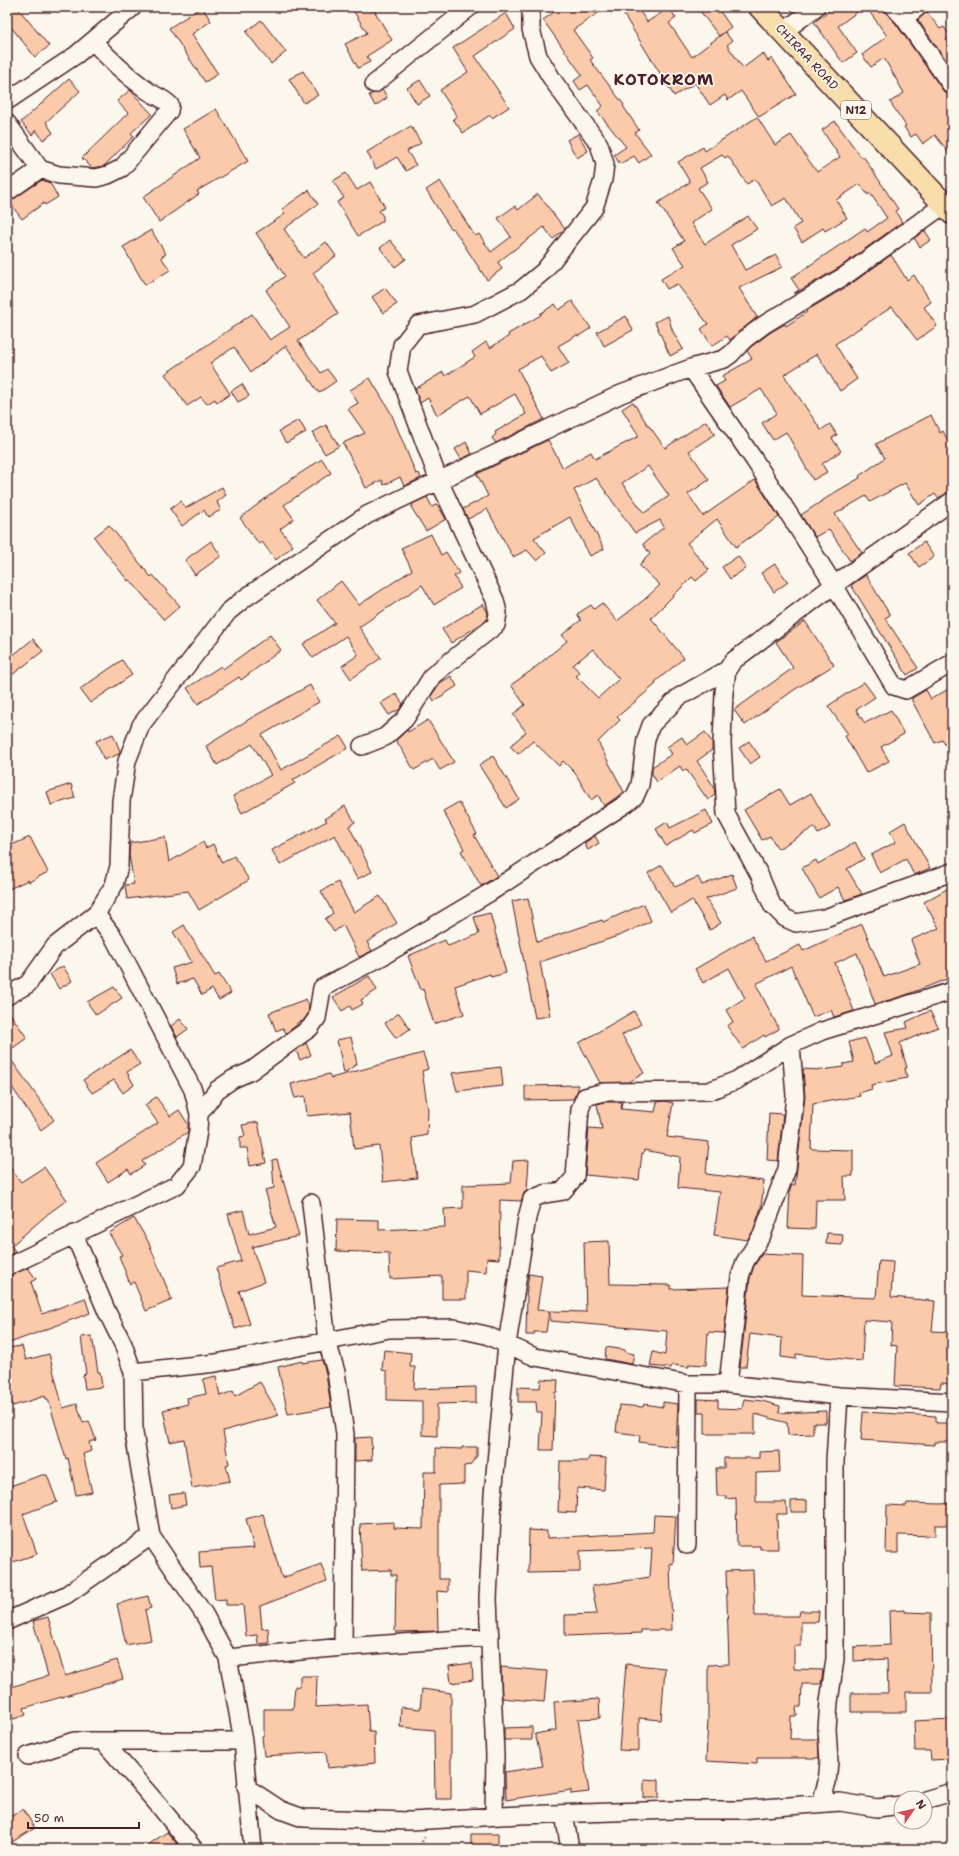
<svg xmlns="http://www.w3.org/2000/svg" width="959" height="1856" font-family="'Shantell Sans',sans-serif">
	<rect width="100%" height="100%" fill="#fbf7ec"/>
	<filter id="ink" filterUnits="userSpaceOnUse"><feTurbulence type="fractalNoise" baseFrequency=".025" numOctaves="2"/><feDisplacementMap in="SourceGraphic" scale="8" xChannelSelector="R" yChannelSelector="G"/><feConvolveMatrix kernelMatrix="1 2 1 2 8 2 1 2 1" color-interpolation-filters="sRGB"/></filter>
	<g filter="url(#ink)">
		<path fill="#fbcaaa" stroke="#4a1f2b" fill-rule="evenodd" d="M7 7H17L49 46 35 57 7 22Z
			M202 7 211 21 192 34 218 74 205 82 169 28Z
			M351 7H372L392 40 367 56 370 62 358 68 345 44 367 33Z
			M561 7H607L573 30 593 58 590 60 624 105 623 106 639 130 635 133 651 154 639 163 634 156 620 164 614 155 626 147 597 111 603 106 588 85 580 90 574 81 582 75 543 20Z
			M619 7H637L647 22 669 8 676 18 669 23 692 57 725 32 732 41 727 45 743 68 763 53 768 61 772 58 796 94 759 117 741 91 728 100 725 95 710 105 695 83 674 96Z
			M697 7H717L731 27 719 36Z
			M835 7H864L838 26 857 53 843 63 814 22Z
			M866 7H884L887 14 896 24 944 92 952 96V157L935 135 923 144 916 134 911 137 904 127 906 126 890 102 904 93 884 58 871 67 862 55 887 36Z
			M927 12 940 29 944 27 950 36 946 40 952 48V69L918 20Z
			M506 13 515 29 475 56 509 107 492 118 490 115 463 133 453 119 457 116 440 90 468 72 453 48Z
			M261 20 286 52 271 64 246 32Z
			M303 71 318 95 304 103 289 79Z
			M69 79 80 91 46 122 53 133 43 140 36 130 32 135 21 122Z
			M420 80 430 96 417 104 407 88Z
			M130 90 152 114 131 133 134 136 104 166 92 168 82 158 128 113 117 101Z
			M383 90 387 98 375 106 369 95Z
			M216 109 248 161 197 191 199 194 159 222 143 197 200 158 183 129Z
			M757 117 775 145 791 135 817 172 840 157 822 130 835 121 861 157 863 156 898 209 895 211 902 222 840 267 794 294V293L799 290 791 278 865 228 867 232 887 218 870 193 868 195 860 184 836 200 847 218 825 231 823 228 802 242 793 228 801 223 786 198 772 206 755 179 747 184 728 156 725 158 722 155 700 168 708 182 698 188 712 209 691 223 705 244 748 216 757 229 731 245 745 270 776 255 782 267 739 288 757 317 730 340 727 336 712 346 701 329 708 324 677 284 667 289 661 279 685 265 673 248 684 241 658 203 690 182 678 162 703 147 705 151Z
			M411 126 421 143 407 151 416 165 406 171 397 157 376 169 367 152Z
			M578 134 588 151 577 158 567 140Z
			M346 173 357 190 370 182 385 207 379 211 383 216V221L358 236 337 202 344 198 333 181Z
			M42 180 50 183 58 197 45 205 44 203 22 219 9 202Z
			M440 181 475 236 479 234 491 252 511 237 498 218 515 206 518 210 538 194 565 229 553 239 544 227 498 262 502 269 487 280 453 228 451 229 426 190Z
			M309 190 318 204 284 229 304 258 326 242 336 256 313 273 338 314 298 341 321 373 327 369 336 381 319 393 286 346 251 372 234 347 210 363 230 394 217 403 215 399 207 404 201 397 187 406 165 374 252 314 270 340 290 327 266 290 285 276 256 233 285 214 282 209Z
			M151 230 166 254 161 257 170 270 145 285 123 247Z
			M925 231 931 240 920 247 914 238Z
			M390 240 406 259 395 267 380 248Z
			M891 255 907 280 914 275 931 302 924 307 937 326 917 340 892 307 835 344 857 379 840 391 817 354 784 375 821 430 830 424 837 435 832 438 841 451 822 464 827 472 813 480 786 432 773 440 762 423 777 413 761 389 730 407 716 386 725 381 722 376 752 359 747 351 752 346 771 332 785 324 786 326 807 312 806 311 851 284Z
			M385 288 397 304 383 313 372 297Z
			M572 301 591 328 579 336 577 335 558 346 569 363 551 373 541 356 518 369 544 419 496 443 492 438 496 434 495 432 526 414 515 394 480 414 470 396 437 415 428 398 420 403 415 389 420 386 443 372 445 376 475 357 472 352 486 342 490 348 509 336 508 334 541 315 540 314 555 304 559 310Z
			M626 316 633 330 604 346 597 332Z
			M668 316 673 332 683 349 670 356 655 322Z
			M370 378 391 413 416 474 419 473 421 478 404 486 400 477 384 485 382 480 366 488 343 443 365 433 348 409 358 403 350 390Z
			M242 384 249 396 238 402 231 391Z
			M633 402 649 427H650L665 448 706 421 715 434 689 451 709 480 688 494 703 516 755 480 779 517 736 547 717 519 687 543 709 570 696 581 692 577 651 618 684 658 655 682 656 684 617 717 620 720 598 742 624 792 604 806 598 795 591 800 575 773 563 761 559 766 533 741 518 754 510 746 526 732 513 714 525 705 511 685 532 670 567 641 562 635 581 620 577 614 591 605 594 609 602 603 617 621 645 599 660 585 639 565 650 554 643 544 664 527 660 520 635 533 596 478 574 490 604 549 590 556 570 517 534 538 546 553 537 561 527 550 513 557 487 509 468 519 463 509 488 496 477 474 548 440 563 468 591 452 595 459 639 436 622 409ZM648 466 669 496 644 513 622 483ZM593 649 619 679 598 698 576 676 580 673 573 665Z
			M931 415 940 433 943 431 952 448V491L938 498 935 494 919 505 905 483 870 502 866 496 835 514 862 553 850 561 829 529 815 537 801 515 837 491 860 478 859 476 885 458 876 444Z
			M299 420 306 432 286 443 279 431Z
			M326 425 339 446 325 454 312 433Z
			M466 442 472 454 461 459 455 449Z
			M322 459 331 473 284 505 294 519 280 529 293 546 276 560 262 542 259 544 240 518 287 482Z
			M222 487 226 495 217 502 221 510 208 517 204 510 182 526 170 509 181 501 186 508Z
			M427 497 432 507 437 504 446 519 426 531 411 507 413 506 412 504Z
			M109 525 151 577 153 575 180 606 164 620 130 580 128 581 94 537Z
			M431 534 441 555 446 552 459 573 454 576 461 588 434 605 422 585 359 627 381 658 351 679 342 666 358 655 346 636 313 658 303 644 335 623 317 600 341 581 359 605 412 570 401 548Z
			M211 541 221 556 195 575 185 560Z
			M924 542 934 557 919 567 909 553Z
			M738 556 746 568 730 579 722 567Z
			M775 564 788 582 774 592 761 573Z
			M866 575 890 615 885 618 918 668 907 675 851 585Z
			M483 604 488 613 487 620 451 643 442 629Z
			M805 621 834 665 794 690 745 725 734 710 793 668 776 642Z
			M270 635 281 650 241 680 239 677 198 704 187 688 221 666 223 669Z
			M33 639 43 651 12 675 7 669V660Z
			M122 660 132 675 90 703 80 689Z
			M451 676 457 686 434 701 431 696 440 683Z
			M864 682 875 697 856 710 865 723 891 710 904 734 881 747 889 761 866 773 845 736 848 734 828 706Z
			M310 685 319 702 262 735 281 770 341 736 348 748 293 780 295 783 242 813 233 796 271 775 252 744 217 765 206 746 251 718Z
			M952 687V754L942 740 935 743 912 701V698L926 690 931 699Z
			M396 694 403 704 400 709 389 715 381 703Z
			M428 720 454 762 440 770 433 759 414 770 396 740 407 730 408 732Z
			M705 732 712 742V750L697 761 714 787 715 795 708 800 686 769 683 771 680 766 657 782 652 774V767L672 754 667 747 682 737 687 745Z
			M113 734 120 751 119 754 104 760 96 741Z
			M749 741 760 757 750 764 739 748Z
			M493 756 519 799 506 808 479 765Z
			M71 784 75 798 51 805 47 792Z
			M780 789 790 805 811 793 830 827 818 834 814 827 778 849 770 836 762 840 744 810Z
			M459 802 477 834 474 835 497 876 481 886 461 851 464 849 443 811Z
			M345 806 355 822 349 826 372 872 357 879 335 835 280 865 272 850 327 821 325 819Z
			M706 810 713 824 695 833 693 830 666 846 656 829 667 822 670 828Z
			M905 822 930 868 914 875 906 859 880 873 871 855 896 842 890 831Z
			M595 836 599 843 588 850 584 843Z
			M30 837 48 872 29 882 28 880 7 890V847Z
			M165 837 169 862 203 842 206 848 213 844 222 863 234 856 249 880 199 910 188 891 127 899 125 885 134 884 129 855 130 843Z
			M855 842 864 859 847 869 862 894 845 900 838 887 819 898 802 868 816 860 818 864Z
			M662 865 675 887 698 877 702 885 732 874 737 888 706 899 721 923 710 930 692 900 671 913 648 873Z
			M338 882 354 912 380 896 397 923 367 942 372 951 359 957 343 925 334 932 325 919 333 913 321 891Z
			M952 886V977L903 996 875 1004 857 953 835 963 854 1011 834 1017 831 1010 813 1017 791 966 756 984 779 1029 765 1037 764 1035 743 1049 727 1026 733 1022 726 1010 745 998 729 968 703 983 695 969 752 936 766 961 800 945 803 951 862 924 884 977 920 964 911 940 939 928 924 902Z
			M528 898 537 942 602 920 603 922 644 904 651 921 621 935 540 962 550 1016 535 1018 512 901Z
			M490 913 506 973 491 977 490 974 455 986 464 1014 434 1024 423 989 421 990 408 956 445 940 448 946 479 934 474 917Z
			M184 925 215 976 219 974 231 993 219 1000 212 989 202 995 193 979 177 984 172 968 192 962 173 932Z
			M63 966 72 981 59 989 50 974Z
			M369 976 377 990 361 1000 363 1004 352 1010 350 1006 342 1011 333 997Z
			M114 987 122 998 96 1015 87 1002Z
			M306 999 309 1006 308 1014 303 1021 297 1023V1025L286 1033 283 1028 276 1031 269 1013Z
			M7 1009 27 1038 7 1052Z
			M634 1011 641 1024 622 1035 644 1073 629 1082 600 1083 579 1043Z
			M930 1011 938 1027 900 1043 907 1068H905L907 1078 871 1085 872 1089 859 1093 860 1096 813 1104 811 1149 853 1150V1176H844L845 1200H816L815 1229 788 1228 790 1190 792 1185H795L805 1097 803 1069 822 1070 843 1067V1064L854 1062 849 1042 865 1038 875 1063 893 1056 885 1032 908 1028 906 1022Z
			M399 1013 410 1029 396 1038 385 1023Z
			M180 1019 188 1029 177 1037 171 1026Z
			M351 1037 357 1064 344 1073 337 1040Z
			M306 1043 311 1055 300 1060 296 1050Z
			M130 1050 140 1064 127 1072 134 1085 123 1093 114 1080 92 1093 83 1080Z
			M423 1053 428 1069 422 1071 428 1110 427 1135 412 1138 417 1178 383 1182 379 1146 354 1149 350 1112 307 1116 305 1096 295 1098 294 1096 291 1084 329 1074 331 1078Z
			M7 1054 54 1120 41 1130 7 1080Z
			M501 1067 503 1086 457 1091 452 1073Z
			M578 1085V1090L573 1099 525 1100V1086Z
			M156 1097 170 1116 179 1110 188 1124V1132L142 1161 145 1165 131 1174 128 1169 108 1182 96 1163 158 1123 145 1105Z
			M665 1101 673 1103 667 1137 709 1142 706 1174 764 1181 761 1208 753 1231 747 1240 714 1235 720 1192 678 1188 680 1157 644 1150 643 1154 642 1153 639 1180 585 1175 589 1128 602 1129 597 1104 605 1102H622L621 1109 655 1112 657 1102Z
			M769 1113 783 1114 778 1161 767 1160Z
			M258 1122 266 1163 250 1166 247 1148H240V1137L245 1136 242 1125Z
			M277 1159 299 1236 252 1247 264 1282 239 1291 250 1324 235 1329 216 1268 241 1261 228 1214 243 1210 249 1234 276 1227 265 1190 274 1188 272 1160Z
			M529 1160 527 1190 524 1193 521 1201 500 1200 499 1259 487 1258 486 1272 466 1270V1299H442V1276L390 1279 389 1253 336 1251 337 1219 379 1220V1230L445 1227 444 1209 463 1208V1185L511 1183 513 1161Z
			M7 1164 21 1182 44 1167 67 1200 49 1213 11 1246 16 1252 7 1256Z
			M134 1218 148 1241 172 1300 146 1311 134 1282 130 1284 119 1256 122 1255 109 1233Z
			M827 1233 843 1234 842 1245 826 1244Z
			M609 1241 610 1284 671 1285V1289L729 1287 724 1333 708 1332 706 1365 689 1364V1367L672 1365 671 1368 650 1366 653 1352 665 1355 667 1331 550 1321V1311L586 1312 584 1242Z
			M762 1254 803 1256 802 1295 876 1298 879 1261 893 1262 891 1297 935 1301 932 1331 952 1332V1384L941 1383 940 1388 895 1386 897 1346 891 1345 892 1322 864 1320 862 1361 796 1354V1359L781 1357 782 1338 750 1334 746 1367H740L750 1278 754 1266Z
			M28 1268 36 1279 31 1282 42 1314 85 1298 90 1313 7 1344V1277Z
			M529 1274 542 1276 537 1310 549 1311 546 1332H534V1335H526L527 1296 526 1295Z
			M92 1336 98 1372H100L102 1387 85 1389 83 1375 86 1374 81 1337Z
			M22 1346 26 1360 49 1354 63 1408 77 1404 83 1423 89 1421 96 1440 89 1442 91 1451 83 1454 92 1492 76 1495 68 1458 66 1459 48 1399H46L45 1396 13 1406 7 1389V1348Z
			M606 1347 625 1350V1352L634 1354 632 1364 605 1359Z
			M384 1350 411 1353 410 1367H415L414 1389 476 1387V1403L437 1404V1436L422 1435V1401L387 1400V1371L382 1370Z
			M322 1360 326 1374 331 1407 288 1414 278 1367 302 1361V1363Z
			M216 1376 220 1396 233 1391 235 1396 260 1382 279 1415 223 1431 229 1464 226 1465 230 1481 192 1488 184 1439 170 1442 163 1410 188 1404 187 1398 206 1394 203 1379Z
			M541 1379 558 1380 557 1392H555L553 1450H540L542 1412H537L536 1402H518V1387L540 1388Z
			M698 1399 718 1400V1408L742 1409 744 1399 762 1401 780 1406 779 1413 826 1411V1423H813V1434L788 1435 787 1423 755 1414V1434H705V1412H698Z
			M663 1402 678 1404 676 1447 639 1442 640 1435 616 1432 619 1405 643 1407 644 1404 663 1407Z
			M863 1412 936 1416V1423H952V1442H935V1445L861 1440Z
			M371 1437 372 1460 355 1461V1438Z
			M462 1447H477V1456L470 1465 464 1466V1484L439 1485V1579H448V1592L437 1591 438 1631 395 1632 396 1575H391V1570L362 1571 360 1524 394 1522V1528L423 1529 424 1472H436V1448L462 1449Z
			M779 1451 780 1472 756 1473V1502H786L787 1514H777L778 1549H760V1546H737L736 1498 726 1499V1496H717L716 1468H724V1458H759V1452Z
			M589 1457 606 1458 604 1490 577 1488 576 1513 558 1512 560 1461H588Z
			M42 1475H47L57 1502 23 1514 37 1554 7 1564V1487Z
			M184 1493 186 1505 171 1508 169 1495Z
			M807 1500V1512H791V1501Z
			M907 1503 941 1504 952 1503V1525H935V1536L898 1535V1553H886L887 1505 906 1506Z
			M263 1514 282 1578 321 1564 327 1581 260 1606 262 1629 268 1628 269 1643 258 1644 257 1635 246 1636 243 1605H226V1599L215 1600 211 1567 200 1568 199 1552 254 1548 246 1519Z
			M654 1515 676 1516 673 1564 670 1563 672 1630H641V1633L565 1636V1615L597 1614 592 1586 650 1577 652 1548 580 1551V1572L528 1573 529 1530 547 1531V1538L653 1532Z
			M753 1570 755 1616H799L800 1611H819L818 1622H801V1646H794V1669L823 1670 821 1684H802L801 1707H796L797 1716H791L790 1739H818L819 1758H757V1764L706 1761 708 1719V1665L729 1664 726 1571Z
			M148 1596 151 1608 145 1610 151 1640 126 1645 117 1604Z
			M905 1610V1612L931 1613 932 1692H906V1712H851V1693H888L887 1659 854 1661V1647L890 1645 889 1611Z
			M48 1617 65 1676 117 1660 123 1679 24 1708 26 1715 7 1721V1688L48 1676 33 1621Z
			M472 1663 473 1680 451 1683 449 1666Z
			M626 1664 665 1668 661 1720 639 1718V1751L619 1750Z
			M501 1667 547 1671 544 1702 502 1698Z
			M300 1676H317L316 1707 367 1704 369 1732H374L375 1763 328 1768 326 1752 264 1756 262 1736 264 1735V1709H293L295 1686 300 1687Z
			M422 1689 451 1693V1799H435L434 1730 400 1727 401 1707 420 1709Z
			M599 1699 600 1718 578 1719 589 1792 571 1794V1790L506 1800 505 1772 543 1766 535 1734 556 1730 554 1702Z
			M952 1719V1749H949L950 1759 931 1760 930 1751H915L914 1721Z
			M532 1727V1740H504V1728Z
			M644 1779 659 1780V1798H644Z
			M23 1809 35 1828 7 1845V1819Z
			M167 1832 181 1849H142Z
			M471 1834H498V1849H471Z"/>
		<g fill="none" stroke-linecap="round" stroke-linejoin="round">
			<g stroke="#4a1f2b" stroke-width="20">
				<path id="minor" d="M894 7 904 18 918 7
					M904 18 952 86
					M783 32 816 7
					M374 84 470 7
					M7 101 76 55 133 7
					M7 123 40 169 59 175 96 178 108 175 122 168 169 111 170 105C162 97 152 95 144 88 125 74 109 59 93 41
					M7 192 40 169
					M691 368 755 461 834 585 894 686 906 690 952 663
					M952 501 834 585 733 661 727 670 724 692 722 743 726 814 759 874 772 905 785 918 796 923 825 918 952 872
					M362 746 385 737 405 719 433 675 496 625 498 613 495 600 439 481 398 371 402 345 418 325 475 314 521 290 544 271 594 208 603 180 605 164 599 144 554 82 538 56 531 29V7
					M7 996 28 984 55 946 96 914 114 885 119 866 121 801 127 761 141 725 228 612 245 598 367 515 621 394 691 368 724 359 731 354 745 339 765 324 846 275 945 204
					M199 1114 217 1090 233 1079 251 1071 310 1028 317 1018 322 988 383 956 489 893 627 803 635 796 640 785 646 739 651 725 679 697 727 670
					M311 1203 327 1341 336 1372 345 1434 343 1647
					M74 1234 107 1312 123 1344 133 1372 134 1433 151 1536 204 1614 228 1658 243 1741 253 1849
					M7 1267 177 1185 192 1166 198 1131 199 1114 193 1090 114 938 96 914
					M133 1372 216 1363 389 1329 454 1328 486 1335 535 1357 688 1384H728L839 1396 952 1402
					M728 1384 740 1277 745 1262 762 1235 787 1169 795 1096 791 1045
					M687 1545 688 1384
					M7 1621 66 1595 151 1536
					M228 1658 343 1647 490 1637
					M103 1741 161 1808 194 1849
					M28 1756 74 1741H243
					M246 1787 281 1810 303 1818 410 1821 520 1815 675 1810H739L840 1802 877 1808 901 1805
					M925 1800 952 1792
					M821 1803 827 1782 829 1762 827 1729 829 1702 835 1659V1461L839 1396
					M564 1814 570 1849
					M494 1816 495 1755 488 1599 493 1495 507 1344 527 1218 532 1199 544 1194 563 1191 575 1177 580 1109 585 1097 604 1092 709 1091 737 1080 791 1045 822 1031 952 991"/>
			</g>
			<g stroke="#4a1f2b" stroke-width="25">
				<path id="trunk" d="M760 7 952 213"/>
			</g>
			<path stroke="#4a1f2b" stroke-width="2.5" stroke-dasharray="1 3" stroke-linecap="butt" d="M419 1849 425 1835"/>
			<use href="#minor" stroke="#fbf7ec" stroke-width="17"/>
			<use href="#trunk" stroke="#f8deab" stroke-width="22"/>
		</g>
	</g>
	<g text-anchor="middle" stroke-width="3.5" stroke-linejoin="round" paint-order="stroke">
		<rect fill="#fbf7ec" stroke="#7f6065" stroke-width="1" x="841" y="101" width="30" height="18" rx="3"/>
		<g font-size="11" font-weight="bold" fill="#4a1f2b">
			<text x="856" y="114">N12</text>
		</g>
		<g font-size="12" fill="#4a1f2b" stroke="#fbf7ec">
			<text transform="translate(807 57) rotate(47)" y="4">CHIRAA ROAD</text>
		</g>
		<g font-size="16" font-weight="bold" letter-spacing="1" fill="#4a1f2b" stroke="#fbf7ec">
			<text x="664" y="85">KOTOKROM</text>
		</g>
	</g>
	<rect width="959" height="1856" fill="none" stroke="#fbf7ec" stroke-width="24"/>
	<rect x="12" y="12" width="935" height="1832" fill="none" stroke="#4a1f2b" stroke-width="1.5" filter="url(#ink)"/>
	<g transform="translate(913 1810) rotate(56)"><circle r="19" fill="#fbf7ec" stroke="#b4a19f"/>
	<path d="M0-3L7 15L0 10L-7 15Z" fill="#d1495b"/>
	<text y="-6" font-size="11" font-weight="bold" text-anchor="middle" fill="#4a1f2b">N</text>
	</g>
	<path d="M28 1822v6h111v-6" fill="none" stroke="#4a1f2b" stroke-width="2"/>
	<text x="34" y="1822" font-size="12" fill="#4a1f2b" stroke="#fbf7ec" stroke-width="3" paint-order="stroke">50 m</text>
</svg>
